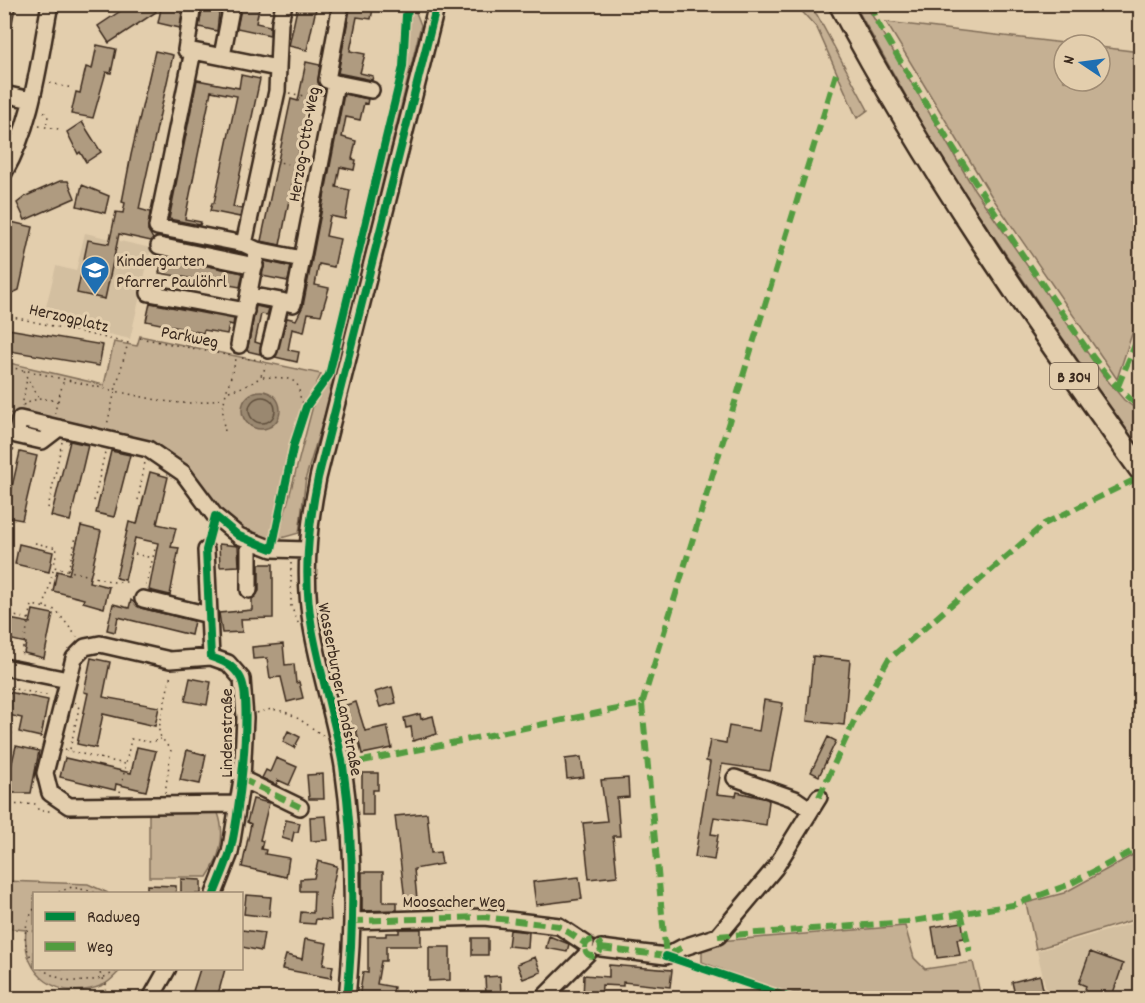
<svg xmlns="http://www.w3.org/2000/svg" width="1145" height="1003" font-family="Dekko,sans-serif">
	<rect width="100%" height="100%" fill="#e3cead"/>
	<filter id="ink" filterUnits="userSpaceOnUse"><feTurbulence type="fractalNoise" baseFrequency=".0167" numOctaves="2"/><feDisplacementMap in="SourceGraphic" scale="12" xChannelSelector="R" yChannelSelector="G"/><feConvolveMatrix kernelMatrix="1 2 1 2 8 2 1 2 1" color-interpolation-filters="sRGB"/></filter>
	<g filter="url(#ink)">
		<path fill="#d3bfa0" d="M85 233 151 248 130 339 43 319 56 266 76 271Z
			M1140 921V998H1048L1037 951Z"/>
		<path fill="#c5b093" stroke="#806d58" stroke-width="1.5" d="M796 5H808L817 15 868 110 857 118 817 28Z
			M855 5H866L974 189 1103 375 1124 400 1140 412V452L942 160Z
			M415 10 421 25 336 377 306 477 299 533 278 539 314 402 331 379 405 69 411 14Z
			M886 22 1080 45H1064V81H1100V47L1140 52V310L1117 379 992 197Z
			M140 336 321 374C292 429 283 481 270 541 252 534 226 525 215 509 201 488 198 474 176 459 135 431 59 424 9 413L5 433V362L104 385 114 342 137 346Z
			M149 812 218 813C226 835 220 858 207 877H149Z
			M1140 851V918L1036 949 1026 903 1064 893Z
			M5 881 88 884 108 893 34 894V968L121 970C115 975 110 982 103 985 60 1003 21 976 26 930L5 928Z
			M905 926 914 958 925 969 973 962 981 998H808L799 993H782L702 962V948L718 941Z"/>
		<path fill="#9a886f" stroke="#74624f" stroke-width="1.5" d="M242 410a19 19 0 1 1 38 0a19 19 0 1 1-38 0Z"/>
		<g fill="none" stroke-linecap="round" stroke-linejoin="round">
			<path stroke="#61503e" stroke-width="1.5" d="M249 410a13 13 0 1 1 26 0a13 13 0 1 1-26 0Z"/>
		</g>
		<path fill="#af9b80" stroke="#3b2a1e" stroke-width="1.5" d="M7 4H16L8 41 4 40Z
			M131 4H151L156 12 109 43 98 26Z
			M162 4H183L180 28 158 23Z
			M203 4H220L217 31 199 27Z
			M242 4H260L256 23 270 26V35L237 28Z
			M298 4H317L307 50 289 46Z
			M351 4H374L371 19 357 17 350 51 365 54 360 73 373 76 372 80 338 73Z
			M97 45 116 49 111 73 106 72 93 118 71 114 76 92 80 93 86 67 92 69Z
			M155 51 173 55 139 209 150 212 148 230 153 239 151 241 119 234 105 299 77 293 88 240 109 244 116 212 123 213 125 203 122 202 131 155Z
			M306 62 320 65 318 82 325 90 324 95 311 92 280 245 261 241 291 99 298 101Z
			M241 75 260 79 233 207 242 209 240 217 210 211 212 203H214L237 96 211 91 185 219 201 222 200 225 169 219 197 80 239 88Z
			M344 94 368 99 367 104 364 103 360 120 346 117 342 137 356 141 352 159 356 160 354 170 340 167 336 187 350 190 347 209 345 219 330 216 326 236 340 239 334 267 319 264 315 285 329 288 321 315 308 313 304 332 292 329 288 350 299 352 297 362 275 357 287 318 296 320 303 306Z
			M82 122 101 152 86 162 80 152 78 154 67 132Z
			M60 181H68L75 198 25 220 17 203 26 196Z
			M82 185 109 196 105 213 77 206Z
			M11 222 33 227 19 290 4 297V250L10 241 4 230Z
			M163 257 243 273 240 287 159 273Z
			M265 261 291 267 288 281 262 276Z
			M150 303 234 319 233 325 229 324 227 334 204 330 203 333 146 321Z
			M256 306 269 309 267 315 261 314 255 342 261 344 260 354 247 351Z
			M8 329 103 345 99 366 4 350Z
			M70 441 88 445 70 521 51 516Z
			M111 451 130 455 114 517 96 513Z
			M20 452 37 456 22 520 5 517Z
			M150 472 168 477 157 524 176 528 171 547 179 548 170 595 149 590 158 543 135 538 125 580 116 578 129 522 137 524Z
			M81 526 101 531 89 582 109 587 104 608 83 602 84 599 53 591 57 571 69 574Z
			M19 544 53 552 49 572 15 564Z
			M219 544 238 546 239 566 220 567Z
			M259 564H273V618L241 619 242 632 222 633 219 613 252 610V599L259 591Z
			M131 600 141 608 194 621 191 635 118 617 115 632 107 630 113 604 129 608Z
			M33 610 53 614 44 658 24 653 26 643 4 638V618L30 623Z
			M283 644 285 665 294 664 296 683 299 682 303 698 287 702 281 677 270 678 267 658 253 659 252 647Z
			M813 656 850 660 844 725 807 721Z
			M91 658 110 662 103 697 159 707 155 726 103 714 96 748 77 744 88 693 84 692Z
			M190 678 211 682 207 705 185 701Z
			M392 687 396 703 380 707 375 692Z
			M4 691 48 700 41 737 19 732 22 718 4 714Z
			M764 700 783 703 770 771 722 764 717 794 736 796 737 792 767 799 769 801 766 825 714 817 711 834 718 835 714 860 695 857 710 762 706 761 710 740 726 743 729 726 759 731Z
			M356 702 365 731 387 726 392 748 362 754 355 726 350 728 343 706Z
			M420 714 421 719 433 716 437 734 413 741 411 727 406 728 404 718Z
			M288 731 300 737 294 748 283 742Z
			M828 737 836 741 819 776 811 772Z
			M16 746 39 751 31 793H4V771H10Z
			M137 747 156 751 146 791 116 784 115 790 60 777 65 758 131 773Z
			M187 750 206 755 200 784 180 780Z
			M581 757 584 777 567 779 565 759Z
			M276 758 297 767 289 785 278 780 276 785 262 778 266 770 270 772Z
			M362 773H378V790H373V815H362Z
			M323 774 324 799H309L307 775Z
			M628 778 629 797 617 798 620 836H613L617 876 589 879 583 823 607 821 601 780Z
			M253 799 269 803 260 840 263 841 261 849 266 850 265 854 289 858 286 877 242 867 251 824 247 822Z
			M427 813 431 853 440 852 442 864 414 869 417 899 405 900 395 816Z
			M326 816 328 840 311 841 310 817Z
			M286 820 300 823 298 832H294L292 841 282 838Z
			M318 861 337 866 330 898 331 920 316 919 315 924 300 923 301 912 313 913 314 891H300V879L314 878Z
			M362 872H383V902H397V910L362 911Z
			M579 877 582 899 536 905 533 882Z
			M181 879 201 880V894H181Z
			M147 885 176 886V894H147Z
			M246 895 271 897 269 917 244 914Z
			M428 901H445L446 908 428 909Z
			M962 922 964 938 957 939 960 955 937 958 932 927Z
			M399 929H421V946H386V961H381L377 984 394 987 392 999H359L363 972 368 973V936H386V933H399Z
			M242 930 264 933 261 951 242 947Z
			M510 930 529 932 528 948 508 946Z
			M549 936 569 944 567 952 546 948Z
			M472 938H488V955H472Z
			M305 939 327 943 323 965 333 966 331 978 282 969 286 955 302 959Z
			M429 947H450V980L429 981Z
			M1090 952 1123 964 1111 999H1082L1086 986 1079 983Z
			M535 957 541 972 523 979 517 964Z
			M609 965 672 970 670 987 623 982V986L602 985 601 999H583L584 975 609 977Z
			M200 969H225L217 998 193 991Z
			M1040 975 1045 999H1016L1012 982Z
			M500 976 501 994 486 995 485 977Z"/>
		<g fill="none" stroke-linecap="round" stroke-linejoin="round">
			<g stroke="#3b2a1e" stroke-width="20">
				<path id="minor" d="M186 50 193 4
					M222 56 232 4
					M336 83 371 90
					M4 94 31 100
					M4 173C33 123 39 60 50 4
					M244 244 277 91 280 22 284 4
					M159 246 255 266
					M257 250 244 244 157 227 193 51 277 68
					M302 259 336 83 327 80 341 4
					M149 293 246 311
					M249 295 281 301
					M239 345 257 250 302 259 293 304 281 301 269 350
					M59 428 42 441 16 435 20 419 148 449 183 473 215 516 239 536 272 549 307 550
					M206 550 211 657
					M249 590V540
					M143 599 209 615
					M4 667 68 680
					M735 778 795 799 811 810
					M242 779 300 807
					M214 894 230 853 242 779 245 718 242 679 228 663 211 657 170 660 100 644 85 647 74 658 45 773 50 793 69 806 238 804
					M352 921 484 917 559 926 586 944
					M601 948 666 956 681 948 718 936 775 868 819 797
					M151 998 168 968
					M347 998C355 921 354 843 343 766 335 719 320 674 312 628 303 577 308 528 318 478L437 4
					M543 998 588 953"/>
			</g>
			<g stroke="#3b2a1e" stroke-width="26">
				<path id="highway" d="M840 4C927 168 1032 319 1140 469"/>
			</g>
			<path stroke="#3b2a1e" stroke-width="1.5" stroke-dasharray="1.5 4.5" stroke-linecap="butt" d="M50 83 72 88
				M289 93 319 99
				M44 112 48 116 46 126
				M39 126 59 129
				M275 161 305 168
				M4 214 7 215
				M4 315 128 343 115 391C155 399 184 410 224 397
				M140 338 232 356
				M242 358 261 360
				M4 366 23 370
				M263 377C274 378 296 375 299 389 300 397 300 400 306 407
				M229 391C246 386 262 383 266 364
				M39 398 57 401 55 414
				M58 401 64 379
				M23 405 39 398 27 378
				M22 407 27 378 24 370 115 391 107 425
				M225 431C218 405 230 384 236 359
				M4 452 12 454 14 448
				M4 492 12 454
				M138 500 145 462
				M94 501 105 452
				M48 508 62 442
				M35 543 57 548 54 566
				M135 554 152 558
				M291 563V606L299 625
				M68 570 76 537
				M146 586 155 549
				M44 607 54 567 114 582H129
				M4 614 29 619 21 657
				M29 619 32 605 56 610 77 637
				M4 687 51 696
				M257 713C282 701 303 723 324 736
				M4 718 13 729 4 762
				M70 749 79 708 75 702
				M65 750 125 764
				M120 792 131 739 151 742 161 739
				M165 793 171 751 159 734V728L171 674
				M4 805 35 804 39 811H52
				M53 894 72 887 102 894
				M34 909C0 963 72 1003 121 968
				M27 930 34 931
				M97 968 106 984 105 995
				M4 991 76 996V994
				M76 996 134 998"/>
			<use href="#minor" stroke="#e3cead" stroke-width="15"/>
			<use href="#highway" stroke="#e3cead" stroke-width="21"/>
			<path stroke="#529c3f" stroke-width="6" stroke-dasharray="12 6" stroke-linecap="butt" d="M872 4 876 20C932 115 989 207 1052 298 1079 336 1103 379 1140 407
				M1118 386 1140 333
				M642 704 836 74
				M343 765 642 704 666 956
				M242 779 300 807
				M819 797 856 717 888 660 1044 524 1140 477
				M961 912 970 952
				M352 921 484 917 559 926 586 944
				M718 936 907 922 1013 905 1068 885 1140 847
				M585 948a8 8 0 1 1 16 0a8 8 0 1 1-16 0Z
				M601 948 666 956 681 948"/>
			<g stroke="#e3cead" stroke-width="11">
				<path id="cycleway" d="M214 894C219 881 225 868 229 855 238 828 254 698 240 677 233 665 223 661 211 657L206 550 215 516 239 536 272 549 294 444 306 407 329 375 403 67 406 15 412 4
					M666 956 790 998
					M347 998C355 921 354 843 343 766 335 719 320 674 312 628 303 577 308 528 318 478L437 4"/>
			</g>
			<use href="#cycleway" stroke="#00873e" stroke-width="8"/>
		</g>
	</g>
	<defs>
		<g id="school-pin" transform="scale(1.5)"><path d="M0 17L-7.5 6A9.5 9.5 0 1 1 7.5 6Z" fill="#1f6fb2" stroke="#e3cead"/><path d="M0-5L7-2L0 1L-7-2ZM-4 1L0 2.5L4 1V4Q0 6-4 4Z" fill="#fff"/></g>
	</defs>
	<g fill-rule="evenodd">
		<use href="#school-pin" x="95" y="270"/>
	</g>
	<g text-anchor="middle" stroke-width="6" stroke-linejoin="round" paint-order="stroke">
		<rect fill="#e3cead" stroke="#6d5b49" stroke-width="1.5" x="1050" y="363" width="48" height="26" rx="4.5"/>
		<g font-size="16" font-weight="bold" fill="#3b2a1e">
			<text x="1074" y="382">B 304</text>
		</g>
		<g font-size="18" fill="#3b2a1e" stroke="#e3cead">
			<text transform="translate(303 144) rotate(-80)" y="6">Herzog-Otto-Weg</text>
			<text transform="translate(69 317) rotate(13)" y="6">Herzogplatz</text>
			<text transform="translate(190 336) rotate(11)" y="6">Parkweg</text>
			<text transform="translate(341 689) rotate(79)" y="6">Wasserburger Landstraße</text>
			<text transform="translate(226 733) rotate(-90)" y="6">Lindenstraße</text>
			<text x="454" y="907">Moosacher Weg</text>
		</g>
		<g font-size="18" fill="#3b2a1e" stroke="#e3cead" text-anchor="start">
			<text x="116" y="266">Kindergarten<tspan x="116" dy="21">Pfarrer Paulöhrl</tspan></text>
		</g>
	</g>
	<rect width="1145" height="1003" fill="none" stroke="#e3cead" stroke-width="24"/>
	<rect x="12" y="12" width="1121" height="979" fill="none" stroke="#3b2a1e" stroke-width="2" filter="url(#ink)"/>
	<rect x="33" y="892" width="210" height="78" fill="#e3cead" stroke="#a08c74" stroke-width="1.5"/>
	<rect x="45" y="912" width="30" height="9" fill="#00873e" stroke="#a08c74" stroke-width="1.5"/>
	<text x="87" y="922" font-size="18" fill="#3b2a1e">Radweg</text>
	<rect x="45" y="942" width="30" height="9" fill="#529c3f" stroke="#a08c74" stroke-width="1.5"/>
	<text x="87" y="952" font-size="18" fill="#3b2a1e">Weg</text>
	<g transform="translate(1082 63) rotate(283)"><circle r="28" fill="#e3cead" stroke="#a08c74" stroke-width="1.5"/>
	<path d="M0-4.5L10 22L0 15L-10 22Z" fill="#1f6fb2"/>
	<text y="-9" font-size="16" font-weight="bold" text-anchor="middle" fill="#3b2a1e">N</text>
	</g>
</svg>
